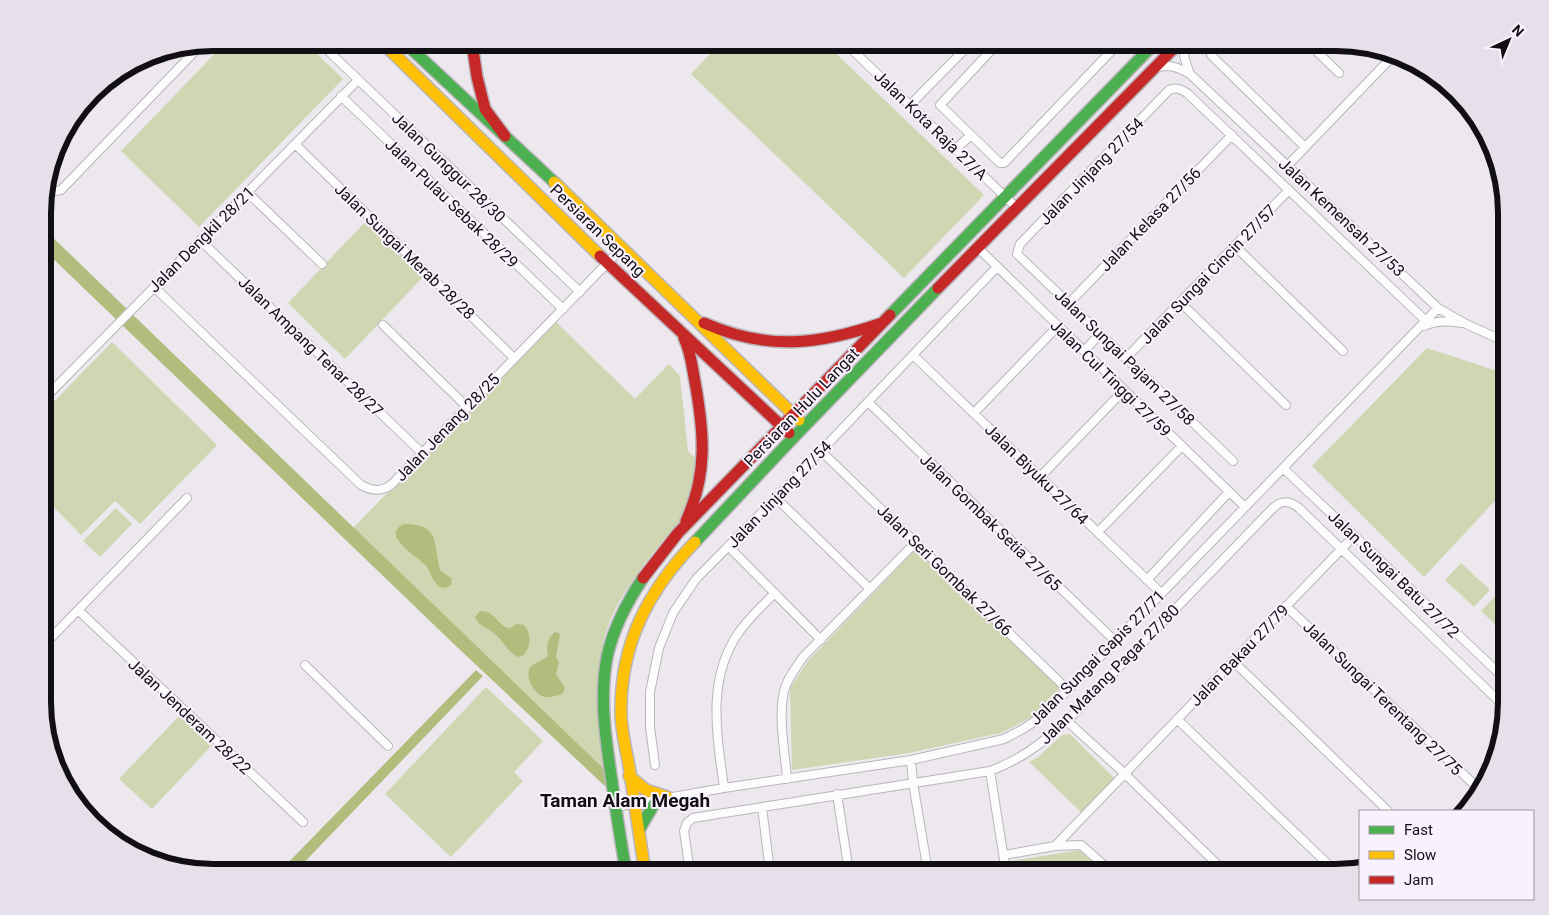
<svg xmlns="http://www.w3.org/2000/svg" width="1549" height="915" font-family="Roboto,sans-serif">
	<rect width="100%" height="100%" fill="#ece8ee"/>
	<path fill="#cfd6b2" d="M225 43H306L343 79 199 227 121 151Z
		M721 43H825L984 195 904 278 691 74Z
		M367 220 425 275 345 359 288 303Z
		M555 321 635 399 669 364 680 376 688 451 697 460C696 478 694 495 686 511 681 521 671 530 665 538 648 559 631 580 618 604 590 654 597 714 603 768L353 528Z
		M112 342 217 445 140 524 115 501 81 535 44 497V412Z
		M1427 348 1506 374V489L1424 577 1312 466Z
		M116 508 132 524 100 557 83 541Z
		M916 549 1061 688 1034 716 1001 733 909 753 792 770 790 688 808 661Z
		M1461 563 1490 590 1474 607 1445 580Z
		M1496 595 1506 605V635L1481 611Z
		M486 687 543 741 514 772 523 781 451 857 385 794Z
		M181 714 213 744 152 809 119 779Z
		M1070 734 1115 779 1083 814 1029 762 1038 757 1062 735Z
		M1080 850 1103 872H1014L1012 861Z"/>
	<path fill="#b2bd7d" d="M44 229 603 768 608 789 457 647 44 250Z
		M404 524C441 524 433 544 440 570L452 579 451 585C448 587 444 589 440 587 433 583 431 573 427 567 419 557 379 536 404 524Z
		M480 611C484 611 489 612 492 615 499 620 506 635 516 624L524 625C532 635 531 645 524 655L518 657C507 651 504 642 495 634 488 627 479 627 475 617Z
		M555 632 560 634 556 657 559 662 556 674 565 688 562 694C557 695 551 698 546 697 536 696 526 680 529 670 532 662 542 662 548 656 546 646 547 638 555 632Z
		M476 670 483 676 295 872H279Z"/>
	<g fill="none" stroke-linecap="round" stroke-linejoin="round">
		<g stroke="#b9b5bb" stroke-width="10">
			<path id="street" d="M320 43 580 292
				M845 43 1017 208
				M998 43 940 105 1000 163H1004L1119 43
				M1183 43C1182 53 1186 64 1190 74
				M1212 43 1211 55 1305 147
				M1308 43 1339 73
				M1156 68C1169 63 1179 68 1190 74L1438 308 1466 324 1506 342
				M341 96 563 309
				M910 105 971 43
				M295 144 514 358
				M956 149 971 135
				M1288 165 1391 58
				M247 192 322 264
				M44 193 61 190 201 45
				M200 240 422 453
				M1235 246 1343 351
				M978 248 1245 507
				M154 287 361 485C372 491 381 492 391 485L622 248
				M1069 303 1232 135
				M1181 303 1286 405
				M383 325 467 407
				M1424 326C1437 320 1448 321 1462 323
				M1084 351 1100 334
				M913 355 1161 593
				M1126 358 1289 190
				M44 399 358 80
				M868 402 1115 641
				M974 413 1058 326
				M821 451 1068 690
				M1233 461 1017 254 1020 244 1169 90C1176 87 1181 89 1187 93L1426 321
				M1283 468 1506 680
				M1040 477 1124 390
				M776 498 870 589
				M1098 532 1182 446
				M728 546 821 640
				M1147 580 1229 492
				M1286 606 1480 790
				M78 610 303 822
				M44 645 187 498
				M1233 661 1388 811
				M305 665 388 746
				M1177 719 1336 872
				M1067 721 1124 773 1225 872
				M911 760 913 783 928 872
				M655 765 650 727V692L659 648 673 613 696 579 776 498 997 267
				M990 771 1006 872
				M787 779C785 751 778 719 784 691 787 678 796 668 803 657L916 542
				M724 788C717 735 706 679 739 632 749 618 763 605 775 593
				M837 794 849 872
				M616 807 724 788 911 760 1004 739 1023 729 1038 719 1068 690 1438 308
				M762 807 770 872
				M1055 846 1081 845 1112 872
				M1004 855 1055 846 1354 536
				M690 872 684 831 687 823 693 818 990 771C1022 759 1042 743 1067 721L1272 509C1281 500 1289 500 1299 508L1506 708"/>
		</g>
		<g stroke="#b9b5bb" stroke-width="14">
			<path id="fast" d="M382 43 391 51 399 43
				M405 43 554 182
				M890 315 1155 43
				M695 542 792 439 938 288
				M639 830 654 804 662 798
				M626 872C621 842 616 812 612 782 606 741 599 699 607 657 613 629 627 602 643 578"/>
		</g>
		<g stroke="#b9b5bb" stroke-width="14">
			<path id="slow" d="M391 51 600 256
				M554 182 799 420
				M629 776 646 790 667 797
				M645 872C640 837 634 801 629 766 626 749 621 730 621 713 620 644 648 591 695 542"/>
		</g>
		<g stroke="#b9b5bb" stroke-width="14">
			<path id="jam" d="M472 43 477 77 485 109 505 136
				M600 256 789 433
				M938 288 1179 43
				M704 323C767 351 819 345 882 323
				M684 338C691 352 692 367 695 382 704 432 708 474 686 521
				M643 578 678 533 890 315"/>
		</g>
		<use href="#street" stroke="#fcfcfc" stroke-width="8"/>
		<use href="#fast" stroke="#4caf50" stroke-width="11"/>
		<use href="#slow" stroke="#ffc107" stroke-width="11"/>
		<use href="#jam" stroke="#c62828" stroke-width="11"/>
	</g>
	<g text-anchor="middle" stroke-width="4" stroke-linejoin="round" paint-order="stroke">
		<g font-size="16" fill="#120f14" stroke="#f9f2fe">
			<text transform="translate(931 125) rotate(44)" y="6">Jalan Kota Raja 27/A</text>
			<text transform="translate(449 167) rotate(44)" y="6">Jalan Gunggur 28/30</text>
			<text transform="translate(1091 171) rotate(-46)" y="6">Jalan Jinjang 27/54</text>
			<text transform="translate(452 203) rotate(44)" y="6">Jalan Pulau Sebak 28/29</text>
			<text transform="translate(1342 217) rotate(43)" y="6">Jalan Kemensah 27/53</text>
			<text transform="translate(1150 219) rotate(-46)" y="6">Jalan Kelasa 27/56</text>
			<text transform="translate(598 230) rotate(44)" y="6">Persiaran Sepang</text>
			<text transform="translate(201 239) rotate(-45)" y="6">Jalan Dengkil 28/21</text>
			<text transform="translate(405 251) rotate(44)" y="6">Jalan Sungai Merab 28/28</text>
			<text transform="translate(1208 274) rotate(-46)" y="6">Jalan Sungai Cincin 27/57</text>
			<text transform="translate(311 346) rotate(44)" y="6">Jalan Ampang Tenar 28/27</text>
			<text transform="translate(1125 357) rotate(44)" y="6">Jalan Sungai Pajam 27/58</text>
			<text transform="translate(1111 378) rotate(44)" y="6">Jalan Cul Tinggi 27/59</text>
			<text transform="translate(801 407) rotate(-46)" y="6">Persiaran Hulu Langat</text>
			<text transform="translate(447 427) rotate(-46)" y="6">Jalan Jenang 28/25</text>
			<text transform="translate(1037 474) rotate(44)" y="6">Jalan Biyuku 27/64</text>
			<text transform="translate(779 494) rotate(-46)" y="6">Jalan Jinjang 27/54</text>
			<text transform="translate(991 522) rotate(44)" y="6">Jalan Gombak Setia 27/65</text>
			<text transform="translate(945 570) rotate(44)" y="6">Jalan Seri Gombak 27/66</text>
			<text transform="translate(1394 574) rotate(44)" y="6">Jalan Sungai Batu 27/72</text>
			<text transform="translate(1239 655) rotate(-46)" y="6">Jalan Bakau 27/79</text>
			<text transform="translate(1097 657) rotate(-45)" y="6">Jalan Sungai Gapis 27/71</text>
			<text transform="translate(1109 674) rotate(-45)" y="6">Jalan Matang Pagar 27/80</text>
			<text transform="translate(1383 698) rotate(44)" y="6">Jalan Sungai Terentang 27/75</text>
			<text transform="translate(190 716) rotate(43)" y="6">Jalan Jenderam 28/22</text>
		</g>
		<g font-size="19" font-weight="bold" fill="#120f14" stroke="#f9f2fe">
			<text x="625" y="807">Taman Alam Megah</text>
		</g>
	</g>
	<path d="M0 0H1549V915H0ZM213 51H1336A162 162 0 0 1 1498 213V702A162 162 0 0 1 1336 864H213A162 162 0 0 1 51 702V213A162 162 0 0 1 213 51Z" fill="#e7e0eb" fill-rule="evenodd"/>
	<path fill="none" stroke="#120f14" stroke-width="6" d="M213 51H1336A162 162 0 0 1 1498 213V702A162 162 0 0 1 1336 864H213A162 162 0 0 1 51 702V213A162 162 0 0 1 213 51Z"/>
	<rect x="1359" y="810" width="175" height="90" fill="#f9f2fe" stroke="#9d97a0"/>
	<rect x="1369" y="826" width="25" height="8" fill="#4caf50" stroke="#9d97a0"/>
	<text x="1404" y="835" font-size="15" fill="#120f14">Fast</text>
	<rect x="1369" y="851" width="25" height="8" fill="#ffc107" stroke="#9d97a0"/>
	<text x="1404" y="860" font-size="15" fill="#120f14">Slow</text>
	<rect x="1369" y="876" width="25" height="8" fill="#c62828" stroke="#9d97a0"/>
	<text x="1404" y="885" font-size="15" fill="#120f14">Jam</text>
	<g transform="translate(1509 40) rotate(44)" stroke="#f9f2fe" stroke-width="4" paint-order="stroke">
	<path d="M0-4L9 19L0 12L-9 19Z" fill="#120f14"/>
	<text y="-8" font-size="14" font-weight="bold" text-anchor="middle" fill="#120f14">N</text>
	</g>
</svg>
